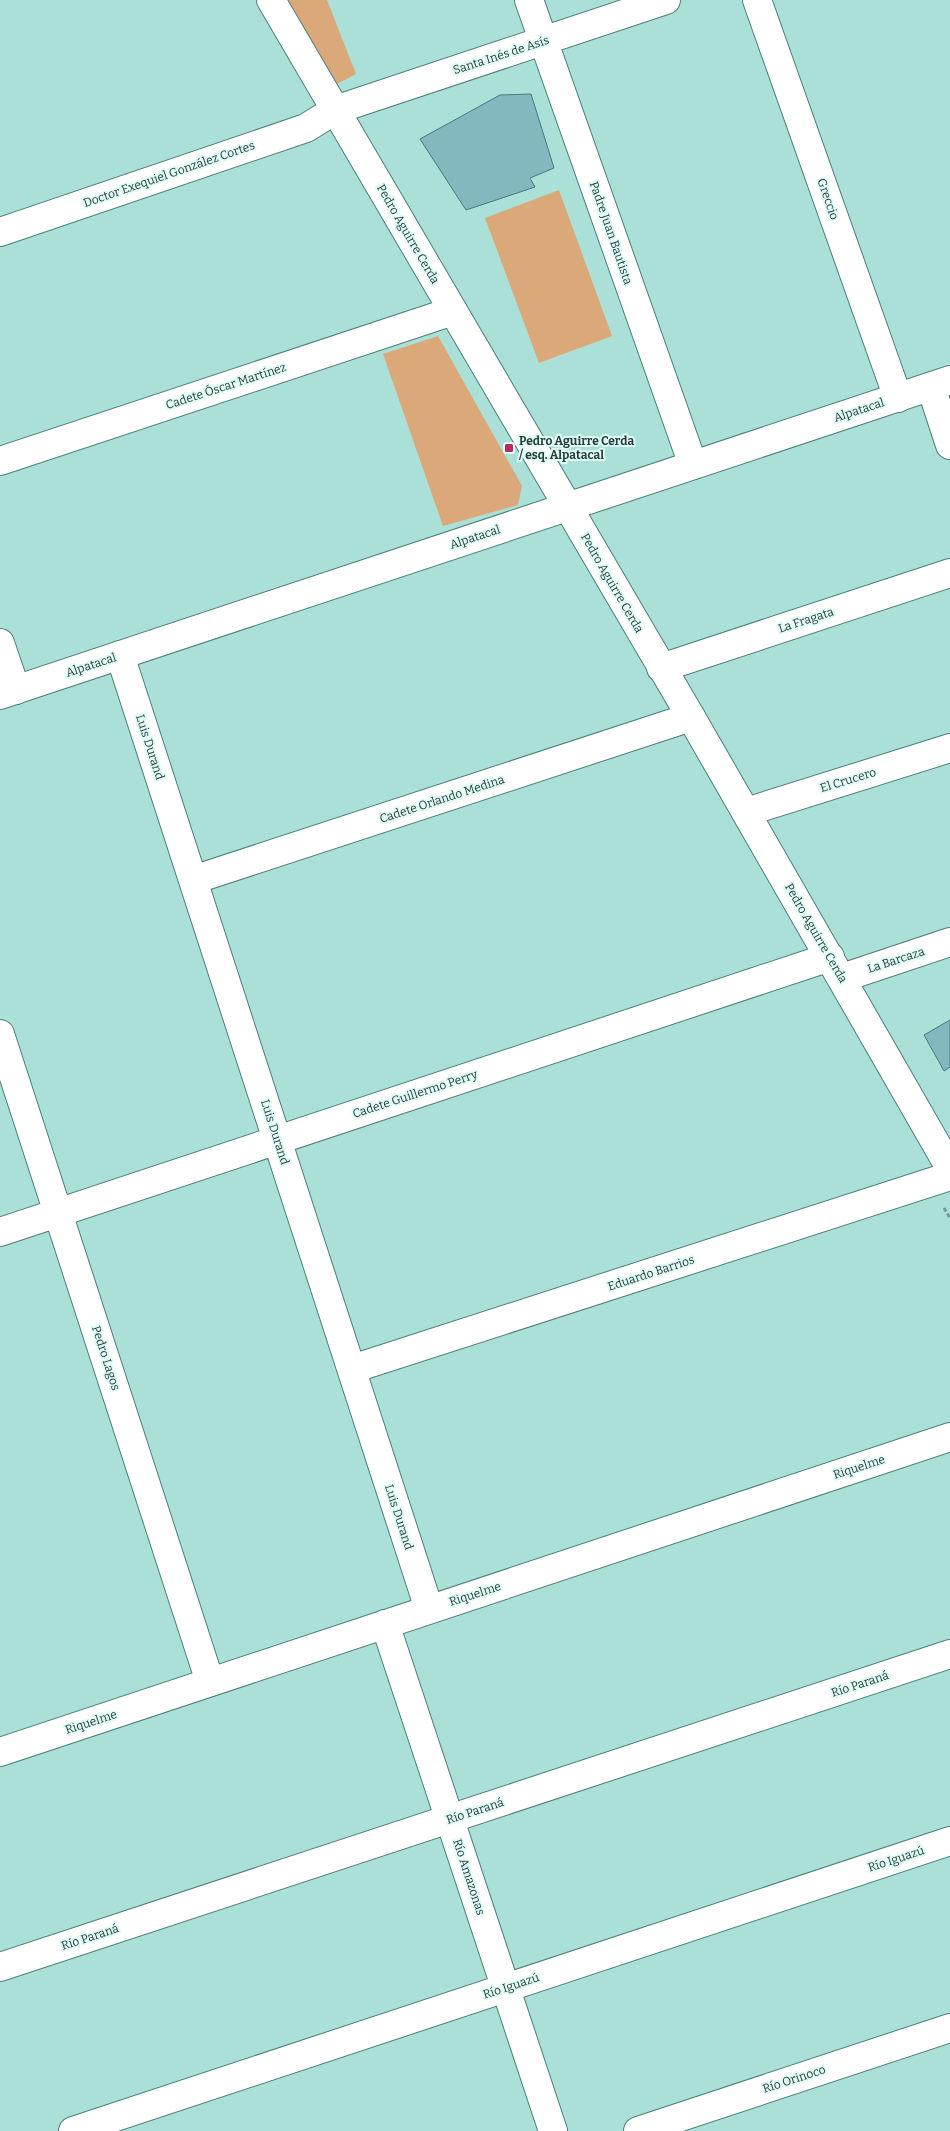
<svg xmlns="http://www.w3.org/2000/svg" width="950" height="2131" font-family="Bitter,serif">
	<rect width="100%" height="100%" fill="#aae0d8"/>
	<path fill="#dba979" d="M288 0H327L356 74 337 84Z
		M559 190 612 336 539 363 485 218Z
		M438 336 522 486 518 505 443 526 383 354Z"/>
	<path fill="#82b8be" stroke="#45797f" d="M531 94 554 168 530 178 535 187 466 210 420 139 500 95Z
		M950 1020V1067L944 1071 924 1035Z"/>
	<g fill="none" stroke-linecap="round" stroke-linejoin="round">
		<g stroke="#4c7f79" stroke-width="30">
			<path id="minor" d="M529 0 693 465
				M757 0 898 398
				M0 232 306 128 335 110 666 0
				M931 387 950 445
				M0 461 453 311
				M0 643 16 690
				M120 655 429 1609
				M661 668 950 573
				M746 812 950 748
				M193 880 691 717
				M842 978 950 942
				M0 1034 210 1682
				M0 1232 830 957
				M352 1369 950 1176
				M385 1624 553 2131
				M0 1967 950 1654
				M73 2131 950 1841
				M638 2131 950 2028"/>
		</g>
		<g stroke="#4c7f79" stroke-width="30">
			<path id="tertiary" d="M271 0 691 717 950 1168
				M0 1752 950 1437"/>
		</g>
		<g stroke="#4c7f79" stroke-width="30">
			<path id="secondary" d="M0 695 950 380"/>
		</g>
		<path stroke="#729a94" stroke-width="3" stroke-dasharray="4 2.5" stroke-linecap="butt" d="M944 1208 950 1218"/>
		<use href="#minor" stroke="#fff" stroke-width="28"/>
		<use href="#tertiary" stroke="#fff" stroke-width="28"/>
		<use href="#secondary" stroke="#fff" stroke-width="28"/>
	</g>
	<rect fill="#b92b5d" stroke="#e0fbf7" stroke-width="2" x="504" y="443" width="10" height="10" rx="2.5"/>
	<g text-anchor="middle" stroke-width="4" stroke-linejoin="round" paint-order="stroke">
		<g font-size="12" fill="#293f3c" stroke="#e0fbf7">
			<text transform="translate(501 55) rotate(-18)" y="4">Santa Inés de Asís</text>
			<text transform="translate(169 174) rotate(-19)" y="4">Doctor Exequiel González Cortes</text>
			<text transform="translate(828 199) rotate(71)" y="4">Greccio</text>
			<text transform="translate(611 233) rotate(71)" y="4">Padre Juan Bautista</text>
			<text transform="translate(408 234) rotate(60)" y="4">Pedro Aguirre Cerda</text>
			<text transform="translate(226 386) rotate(-18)" y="4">Cadete Óscar Martínez</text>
			<text transform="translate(859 410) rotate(-18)" y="4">Alpatacal</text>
			<text transform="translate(475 537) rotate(-18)" y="4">Alpatacal</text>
			<text transform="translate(612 583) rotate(60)" y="4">Pedro Aguirre Cerda</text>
			<text transform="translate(806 620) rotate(-18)" y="4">La Fragata</text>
			<text transform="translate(91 665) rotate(-18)" y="4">Alpatacal</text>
			<text transform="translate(150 747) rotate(72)" y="4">Luis Durand</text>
			<text transform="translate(848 780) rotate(-17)" y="4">El Crucero</text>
			<text transform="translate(442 799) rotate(-18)" y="4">Cadete Orlando Medina</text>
			<text transform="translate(816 933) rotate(60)" y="4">Pedro Aguirre Cerda</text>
			<text transform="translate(896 960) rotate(-18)" y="4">La Barcaza</text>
			<text transform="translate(415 1094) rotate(-18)" y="4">Cadete Guillermo Perry</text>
			<text transform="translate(275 1132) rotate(72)" y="4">Luis Durand</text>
			<text transform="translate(651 1273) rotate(-18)" y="4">Eduardo Barrios</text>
			<text transform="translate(106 1358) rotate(72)" y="4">Pedro Lagos</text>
			<text transform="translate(859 1467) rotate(-18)" y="4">Riquelme</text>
			<text transform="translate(399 1517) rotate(72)" y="4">Luis Durand</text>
			<text transform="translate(475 1594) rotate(-18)" y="4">Riquelme</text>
			<text transform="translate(860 1684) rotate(-18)" y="4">Río Paraná</text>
			<text transform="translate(91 1722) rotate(-18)" y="4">Riquelme</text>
			<text transform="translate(475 1811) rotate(-18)" y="4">Río Paraná</text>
			<text transform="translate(896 1859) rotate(-18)" y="4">Río Iguazú</text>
			<text transform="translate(469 1877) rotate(72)" y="4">Río Amazonas</text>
			<text transform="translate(90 1937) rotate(-18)" y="4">Río Paraná</text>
			<text transform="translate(511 1986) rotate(-18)" y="4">Río Iguazú</text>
			<text transform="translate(794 2079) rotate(-18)" y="4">Río Orinoco</text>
		</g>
		<g font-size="12" font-weight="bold" fill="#293f3c" stroke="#e0fbf7" text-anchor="start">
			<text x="519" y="445">Pedro Aguirre Cerda<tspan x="519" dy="14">/ esq. Alpatacal</tspan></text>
		</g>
	</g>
</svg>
